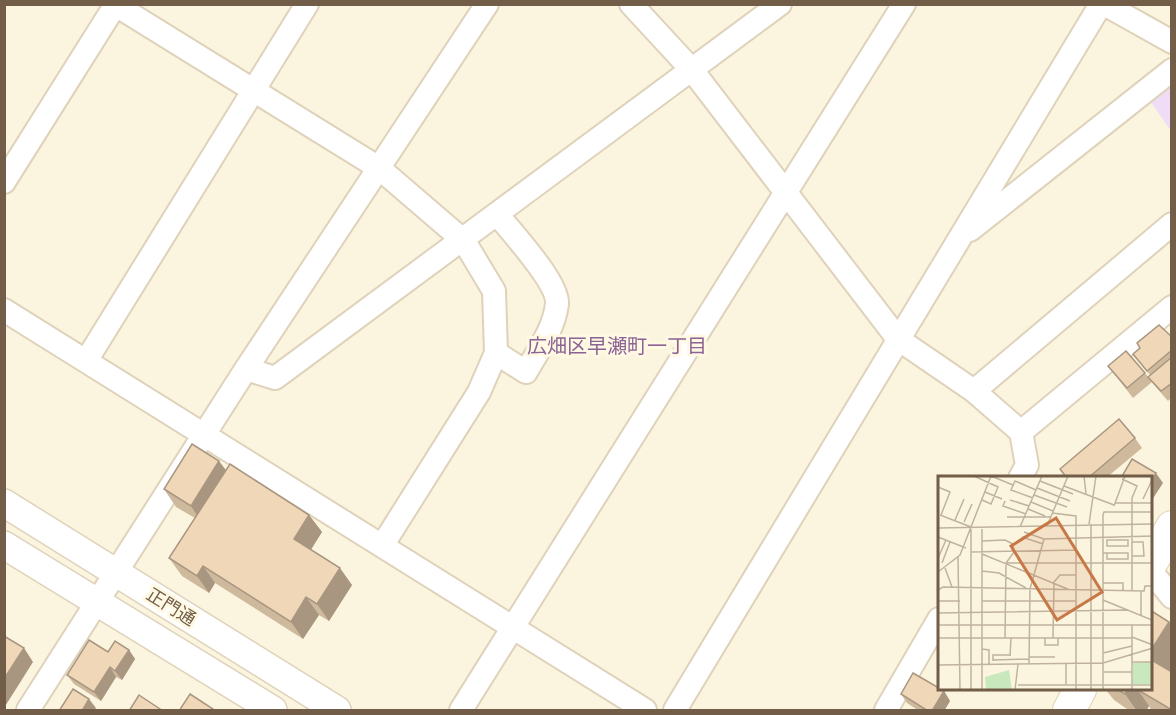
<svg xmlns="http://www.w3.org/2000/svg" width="1176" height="715" font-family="Quicksand,'Noto Sans JP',sans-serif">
	<rect width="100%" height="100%" fill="#fbf5df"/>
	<path fill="#f1dcf7" d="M1171 81V131L1148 98Z"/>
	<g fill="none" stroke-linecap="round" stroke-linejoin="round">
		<g stroke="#dfd2bb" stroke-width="26">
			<path id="minor" d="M114 4 379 168 464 241 494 291 496 353 479 392 382 546
				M631 4 692 70 898 339 974 391 1021 432 1027 465 1020 478
				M1104 4 1172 42
				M4 182 116 4
				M970 230 1172 70
				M4 310 645 710
				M496 353 526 372C538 351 554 329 557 304 559 283 512 233 498 215
				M86 361 307 4
				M246 369 275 378 780 4
				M974 391 1172 224
				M1021 432 1172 307
				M1150 570 1172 597
				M28 710 246 369 487 4
				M461 710 904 4
				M675 710 1101 4
				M886 710 939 619"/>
		</g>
		<g stroke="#dfd2bb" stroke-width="30">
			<path id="tertiary" d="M4 503 337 710
				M4 545 273 710"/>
		</g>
		<g stroke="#e1d1b6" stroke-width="34">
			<path id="secondary" d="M1150 565 1172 527
				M1069 710 1080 690"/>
		</g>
		<use href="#minor" stroke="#fff" stroke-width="22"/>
		<use href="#tertiary" stroke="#fff" stroke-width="27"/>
		<use href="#secondary" stroke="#fff" stroke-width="32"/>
	</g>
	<path fill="#ceb99d" d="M1172 337V397L1168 401 1155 386 1148 377 1150 375 1133 354 1140 348 1137 343Z
		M1108 366 1145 373 1152 382 1133 398Z
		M1135 438 1142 448 1106 478H1066L1060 469Z
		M226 470 309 515 322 532 311 549 352 585 329 621 319 615 303 639 215 583 209 593 182 576 169 558 195 518 176 507 164 489Z
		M1172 625V669L1170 671 1172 672V711H1152L1149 706 1146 711H1130L1114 700 1106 690H1150Z
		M129 650 135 659 122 680 116 677 101 701 74 684 67 675 108 652Z
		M944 691 950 701 944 711H919L907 703 901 694Z"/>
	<path fill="#a89680" d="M219 461 232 478 203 524 191 506Z
		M1156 473 1163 483 1150 503V483Z
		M309 515 322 532 307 556 294 539Z
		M203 566 215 583 209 593 197 576Z
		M340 568 352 585 329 621 317 604Z
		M306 597 319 615 303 639 291 622Z
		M1169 622 1172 625V669L1164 681 1150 661V652Z
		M24 648 33 662 4 708V679Z
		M129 650 135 659 122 680 115 671Z
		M110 667 116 677 101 701 94 692Z
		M1127 690H1146H1138L1149 706 1146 711H1137L1125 694Z
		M944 691 950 701 944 711H932Z
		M89 699 96 708 94 711H82Z"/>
	<path fill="#f0d7b7" stroke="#a89680" stroke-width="1.5" d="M1159 325 1172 337V350L1147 371 1133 354 1140 348 1137 343Z
		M1126 351 1145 373 1127 388 1108 366Z
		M1172 357V383L1161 391 1148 377Z
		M1119 419 1135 438 1088 478H1067L1060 469Z
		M192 444 219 461 191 506 164 489Z
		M1132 459 1156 473 1150 483V478H1121Z
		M230 464 309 515 294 539 340 568 317 604 306 597 291 622 203 566 197 576 169 558Z
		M1150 610 1169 622 1150 652Z
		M4 636 24 648 4 679Z
		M89 640 108 652 115 641 129 650 115 671 110 667 94 692 67 675Z
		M1150 659 1172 672V710L1138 690H1150Z
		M913 673 939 688V690L944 691 932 711H928L901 694Z
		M73 689 89 699 82 711H59Z
		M1118 690H1127L1125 694Z
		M190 694 213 709 212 711H179Z
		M139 695 163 711H129Z"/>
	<g text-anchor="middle" stroke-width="6" stroke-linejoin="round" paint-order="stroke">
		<g font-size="18" fill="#715d48" stroke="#fff9e4">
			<text transform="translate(171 607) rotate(32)" y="6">正門通</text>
		</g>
		<g font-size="20" fill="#8b6394" stroke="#fff9e4">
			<text x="617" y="353">広畑区早瀬町一丁目</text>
		</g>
	</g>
	<g transform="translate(938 476)">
		<rect width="214" height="214" fill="#fbf5df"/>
		<path d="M214 186V208H195V187ZM71 194 74 214H48L47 201Z" fill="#c9e8be"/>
		<path fill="none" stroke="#c0b39e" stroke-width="1.5" d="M36 0 60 11 53 28 44 24M53 0 75 9M146 0 148 18M184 3 199 10 194 22V115M102 5 135 18M126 10 176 29M0 11 12 16 3 39M99 12 132 25M47 16 64 23M96 19 129 31M95 22 73 14 77 5 98 14M205 23 214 4M72 24 91 30M67 25 65 30 88 38M93 26 115 35M177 27H215M176 30 187 0M90 33 107 40M114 37 138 40V214M2 39 33 51M69 41H113M17 44 26 23M26 46 34 28M151 48 158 0M153 48V214M109 50 130 0M82 51 104 0M0 52 215 48M33 53V214M86 56 106 63M0 61 28 72M84 61 105 68M169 64H190V70H169ZM44 65 67 64 75 68 76 76 68 87 67 162M194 66H205L206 80H194M33 76 138 74M165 77H190V83H169V77M44 78 132 114M20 81 22 214M0 82 8 64M4 87 12 66M68 87H215M7 92 14 111M44 95 61 97 88 112M0 96 22 79 53 0M165 107H185V115M0 114 5 111 206 115 207 110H215M0 114V162M165 124 214 144V149M0 125H22M44 125H138M0 137 190 134M203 140V115M0 149H215M194 161 215 169M0 162H194M107 162V169H120V162M115 162 116 106 122 99H138M44 173 51 174V188M165 177 194 170M72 180 73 162M91 181H117M55 184 91 183M55 185V179H73M194 186H215M91 188 92 113 106 63 215 60M128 188V209M0 189 165 187 215 172M165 196H194M80 209H215M44 214V53M77 214 80 188M165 214V39L166 36H215M194 214V149"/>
		<path fill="#c77846" fill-opacity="0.15" stroke="#c77846" stroke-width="3" d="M118 42 164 116 119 144 73 70Z"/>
		<rect width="214" height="214" fill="none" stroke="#715d48" stroke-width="3"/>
	</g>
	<rect width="1176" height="715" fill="none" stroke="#715d48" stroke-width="12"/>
</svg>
